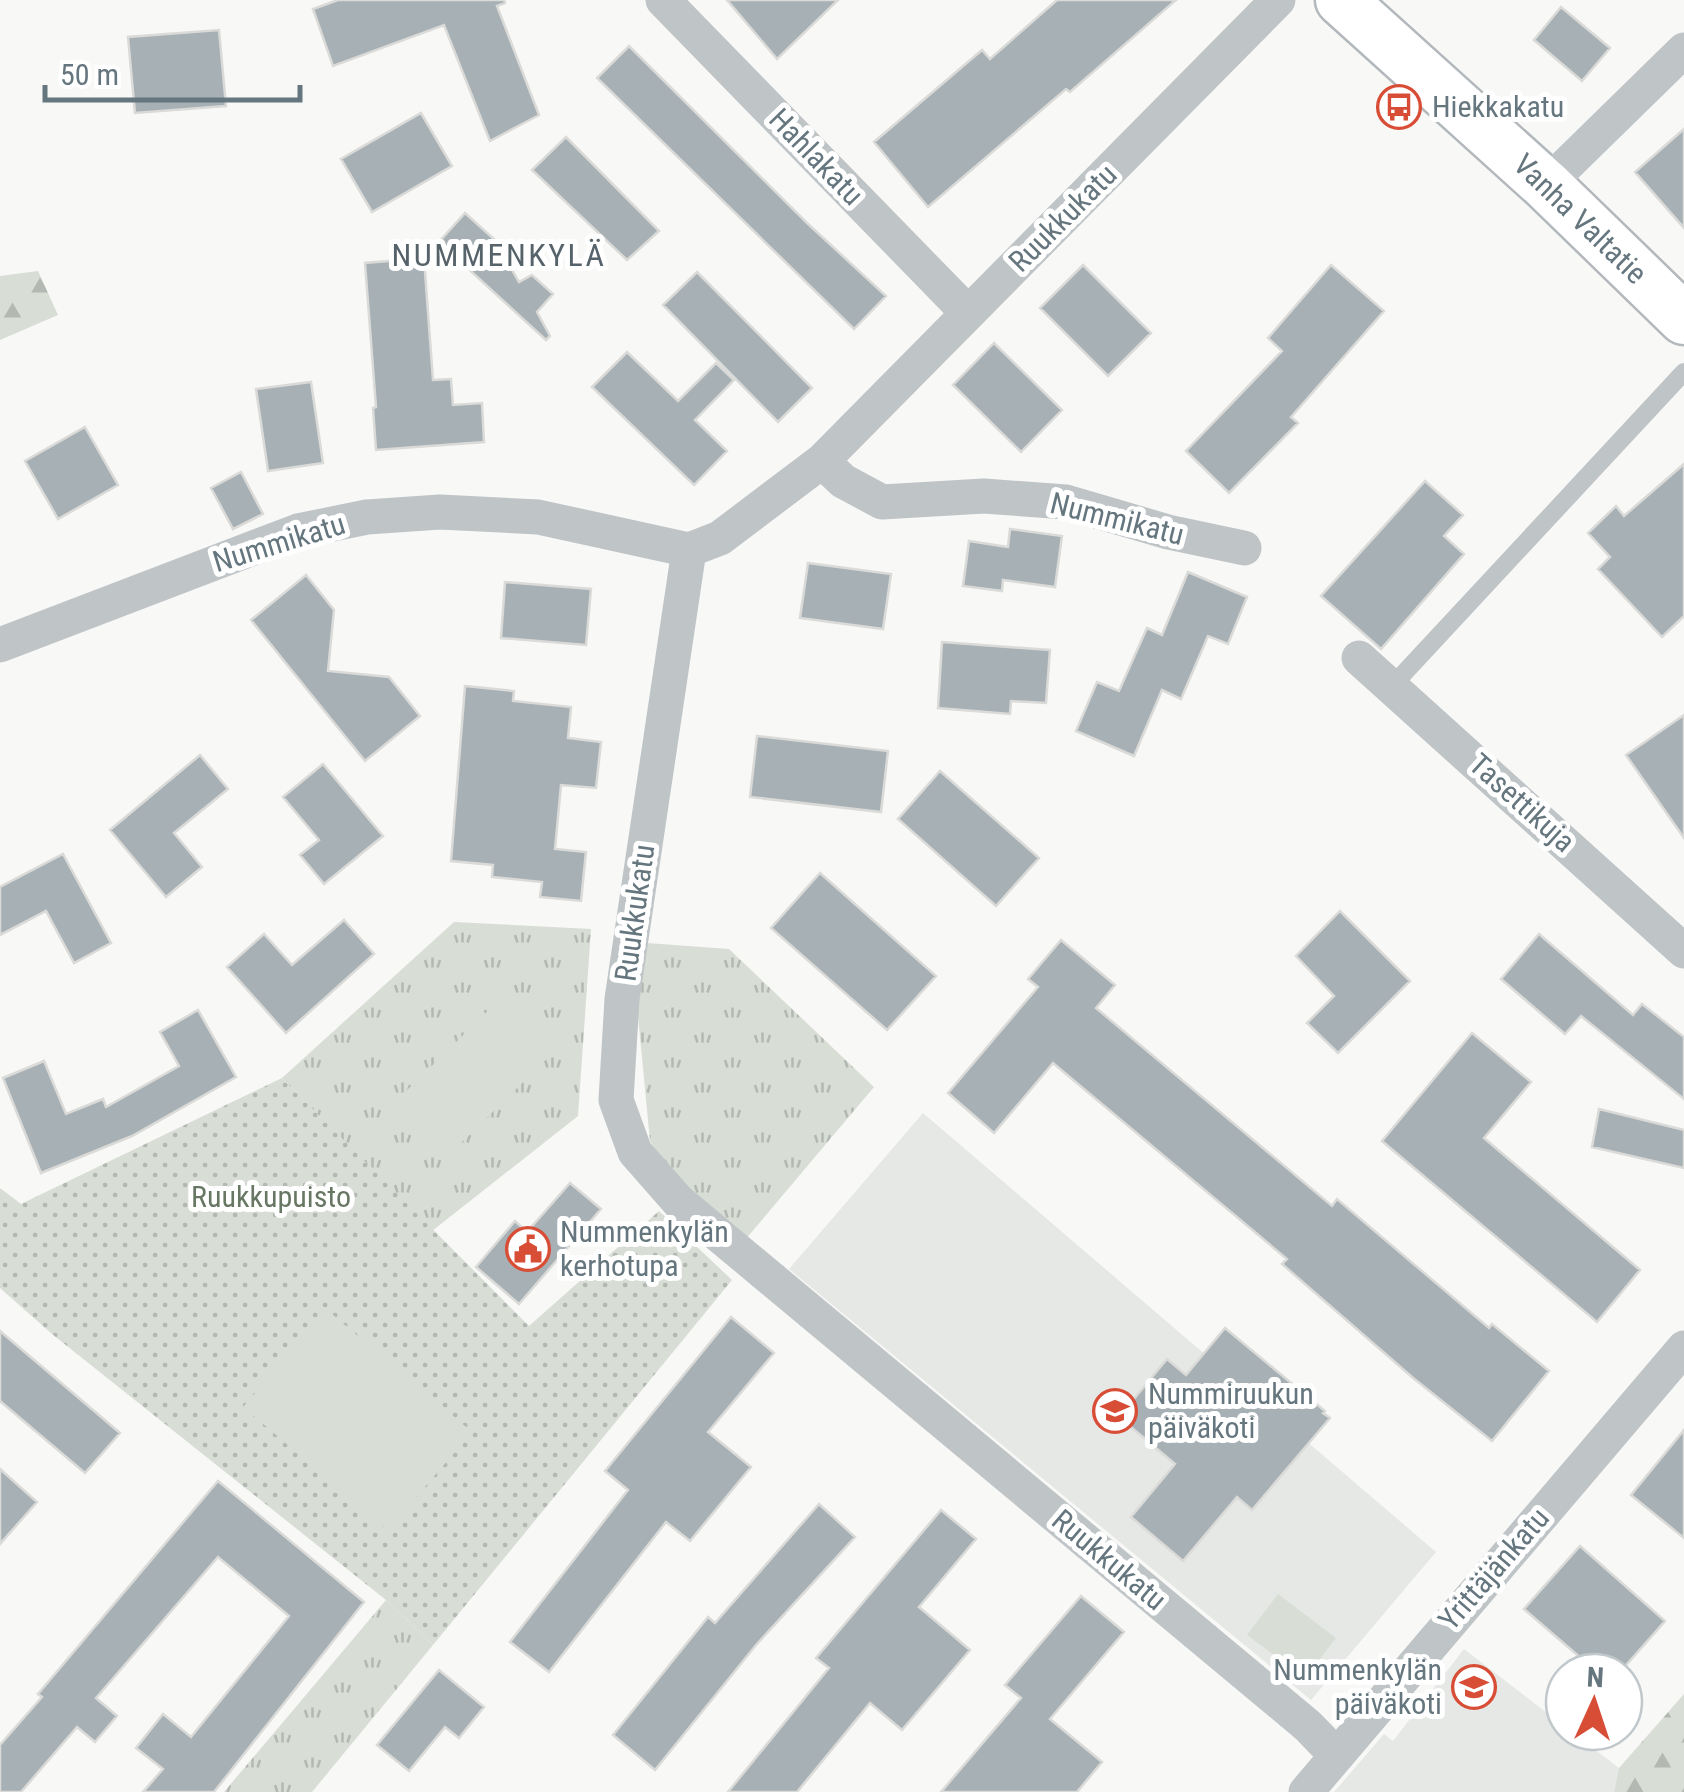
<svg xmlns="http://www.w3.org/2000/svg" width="1684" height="1792" font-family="'Roboto Condensed',sans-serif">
	<defs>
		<pattern id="grass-tufts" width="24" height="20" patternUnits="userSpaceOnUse" patternTransform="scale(2.5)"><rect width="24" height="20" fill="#d8ddd5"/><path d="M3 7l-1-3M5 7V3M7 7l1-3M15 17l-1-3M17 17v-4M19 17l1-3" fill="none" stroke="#b3b8b2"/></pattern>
		<pattern id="forest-firs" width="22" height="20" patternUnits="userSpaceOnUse" patternTransform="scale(2.5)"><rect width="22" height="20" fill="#d8ddd5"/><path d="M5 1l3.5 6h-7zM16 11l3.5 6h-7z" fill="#b3b8b2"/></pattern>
		<pattern id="park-dots" width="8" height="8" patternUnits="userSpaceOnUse" patternTransform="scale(2.5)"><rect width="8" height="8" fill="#d8ddd5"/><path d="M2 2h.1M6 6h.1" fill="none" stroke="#b3b8b2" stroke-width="1.8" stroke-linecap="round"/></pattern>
	</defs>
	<rect width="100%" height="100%" fill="#f8f8f6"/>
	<path fill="#e6e8e6" d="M923 1113 1436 1552 1311 1700 789 1269Z
		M1464 1649 1564 1726V1732H1572L1619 1768 1614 1792H1334L1384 1734 1393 1741Z"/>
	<path fill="url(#grass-tufts)" d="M454 922 591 929 578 1116 432 1231 282 1078Z
		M647 943 729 949 874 1087 745 1240 683 1192 650 1141 636 995Z
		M386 1600 433 1645 312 1792H224Z"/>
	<path fill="url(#forest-firs)" d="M38 271 58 315 0 340V276Z
		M1684 1694V1792H1614L1619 1768Z"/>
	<path fill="url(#park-dots)" d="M282 1078 529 1326 659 1211 732 1280 433 1645 386 1600 52 1334 0 1288V1188L21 1204Z"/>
	<path fill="#d8ddd5" d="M506 993 559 1047 454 1150 401 1096Z
		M326 1309 472 1432 388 1530 243 1407Z
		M1278 1594 1336 1638 1305 1678 1247 1635Z"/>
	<path fill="#a7b0b4" stroke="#dadad8" stroke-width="2.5" d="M338 0H504L505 3 497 6 539 115 490 141 444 25 333 66 313 9Z
		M727 0H838L777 59Z
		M1057 0H1176L1070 92 1066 89 928 207 874 142 982 50 990 59Z
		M1561 7 1610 48 1582 81 1534 40Z
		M219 30 226 106 135 113 128 37Z
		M629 46 807 223 886 296 854 329 597 78Z
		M421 113 452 166 372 212 341 159Z
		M1684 129V228L1635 172Z
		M566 137 659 231 627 260 532 170Z
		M465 213 495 240 519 282 532 275 553 294 537 312 550 336 546 340 439 242Z
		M424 258 433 380 451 379 453 405 482 403 484 442 376 450 373 408 376 407 365 263Z
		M1083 265 1151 333 1108 376 1040 308Z
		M1331 265 1384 311 1291 417 1298 423 1229 493 1186 451 1282 351 1268 338Z
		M697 272 812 388 778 422 663 305Z
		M994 343 1062 410 1021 452 953 385Z
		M627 352 678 401 716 363 734 380 695 420 727 451 694 485 592 387Z
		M311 382 323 463 268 471 256 389Z
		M85 427 118 485 58 519 25 461Z
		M1684 464V616L1662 637 1598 569 1610 557 1588 533 1616 506 1624 516Z
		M241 472 263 514 233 529 211 488Z
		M1425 481 1463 515 1444 536 1464 554 1381 649 1321 596Z
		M1010 529 1062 536 1055 587 1003 580 1002 591 963 586 969 541 1008 547Z
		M808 563 891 574 883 629 800 618Z
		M1188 572 1247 597 1228 644 1208 636 1181 699 1162 690 1134 756 1076 731 1097 682 1119 691 1147 628 1162 635Z
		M306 575 334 610 328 671 389 677 420 716 365 761 251 620Z
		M505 582 591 589 586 645 501 638Z
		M942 642 1050 650 1046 703 1011 701 1010 714 938 708Z
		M465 686 514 691 513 701 571 707 568 738 601 742 596 788 561 785 555 849 586 852 581 901 540 897 542 882 492 877 493 865 451 861Z
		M1684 715V838L1626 755Z
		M757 736 888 751 881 812 750 797Z
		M200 755 228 789 174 833 202 867 166 897 110 830Z
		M323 764 383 836 324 884 300 855 319 840 283 797Z
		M940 771 1039 858 996 906 898 819Z
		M63 854 111 943 74 963 46 911 0 935V887Z
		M820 873 936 976 887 1030 771 928Z
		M1340 911 1410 981 1338 1053 1307 1023 1334 996 1296 956Z
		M344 920 374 954 286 1033 227 967 264 934 292 965Z
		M1539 934 1633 1015 1642 1004 1684 1037V1099L1581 1016 1565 1034 1501 979Z
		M1061 940 1115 985 1096 1008 1332 1206 1337 1199 1489 1328 1492 1324 1549 1371 1492 1441 1412 1377 1282 1264 1287 1259 1053 1063 994 1133 948 1093 1038 987 1028 979Z
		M198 1010 236 1077 132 1136 41 1173 3 1078 44 1061 66 1114 103 1099 106 1107 179 1066 160 1032Z
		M1472 1033 1531 1082 1484 1138 1640 1270 1597 1322 1382 1141Z
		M1599 1109 1684 1130V1168L1592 1147Z
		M570 1183 601 1209 519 1304 476 1267 515 1221 527 1232Z
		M731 1317 774 1353 708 1432 751 1467 690 1541 666 1522 549 1672 510 1642 628 1490 605 1471Z
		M1225 1328 1325 1411 1323 1413 1330 1418 1252 1510 1237 1497 1183 1561 1131 1517 1175 1464 1119 1417 1167 1359 1186 1375Z
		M0 1331 120 1433 85 1473 0 1401Z
		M1684 1430V1538L1631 1495Z
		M0 1469 37 1502 0 1544Z
		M218 1481 364 1602 214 1792H143L163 1769 136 1748 163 1714 191 1737 289 1616 218 1557 96 1698 117 1716 95 1742 77 1727 21 1792H0V1745L42 1697 38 1694Z
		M819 1504 855 1537 756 1645 655 1770 613 1735 708 1617 715 1623Z
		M941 1510 976 1539 919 1607 970 1650 902 1730 870 1703 797 1792H728L829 1668 816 1658Z
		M1580 1546 1665 1621 1620 1672H1597L1524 1609Z
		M1081 1596 1124 1632 1050 1719 1102 1762 1077 1792H941L1021 1698 1005 1685Z
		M439 1670 484 1707 459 1738 445 1727 409 1771 377 1745Z"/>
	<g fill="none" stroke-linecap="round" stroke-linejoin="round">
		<g stroke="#b2b8bc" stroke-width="55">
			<path id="secondary" d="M1341 0 1546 185 1684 319"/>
		</g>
		<path stroke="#bfc4c7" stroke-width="18" d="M1392 686 1684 372"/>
		<path stroke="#bfc4c7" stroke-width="35" d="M663 0 968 313
			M1278 0 822 461 720 538 689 550 622 999 616 1100 635 1152 678 1201 1308 1726 1336 1755
			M1546 185 1684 50
			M822 461 843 481 882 502 984 496 1066 502 1168 532 1244 548
			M0 645 298 531 367 517 440 512 538 517 689 550
			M1359 658 1684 951
			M1306 1792 1684 1348"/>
		<use href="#secondary" stroke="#fff" stroke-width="50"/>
	</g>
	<defs>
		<g id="bus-ring" transform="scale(2.25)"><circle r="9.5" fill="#fff" stroke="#d84d36" stroke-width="1.5"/><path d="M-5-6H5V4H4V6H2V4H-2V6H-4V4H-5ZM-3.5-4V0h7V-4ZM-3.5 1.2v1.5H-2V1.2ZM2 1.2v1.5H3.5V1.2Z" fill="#d84d36"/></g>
		<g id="civic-ring" transform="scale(2.25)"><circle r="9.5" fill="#fff" stroke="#d84d36" stroke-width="1.5"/><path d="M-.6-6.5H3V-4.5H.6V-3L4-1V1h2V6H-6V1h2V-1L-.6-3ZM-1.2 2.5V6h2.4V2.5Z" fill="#d84d36"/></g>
		<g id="school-ring" transform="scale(2.25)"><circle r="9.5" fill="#fff" stroke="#d84d36" stroke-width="1.5"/><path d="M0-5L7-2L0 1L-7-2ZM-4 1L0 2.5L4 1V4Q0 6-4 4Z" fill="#d84d36"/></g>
	</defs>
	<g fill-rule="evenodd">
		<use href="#bus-ring" x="1399" y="107"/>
		<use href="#civic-ring" x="528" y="1249"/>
		<use href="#school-ring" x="1115" y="1411"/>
		<use href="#school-ring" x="1474" y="1687"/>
	</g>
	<g text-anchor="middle" stroke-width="10" stroke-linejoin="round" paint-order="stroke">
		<g font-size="30" fill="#65767e" stroke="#fff" text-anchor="start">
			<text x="1432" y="117">Hiekkakatu</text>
			<text x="560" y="1242">Nummenkylän<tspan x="560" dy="34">kerhotupa</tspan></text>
			<text x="1148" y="1404">Nummiruukun<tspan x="1148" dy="34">päiväkoti</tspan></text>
			<text x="1442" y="1680" text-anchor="end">Nummenkylän<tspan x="1442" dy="34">päiväkoti</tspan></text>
		</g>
		<g font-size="30" fill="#65767e" stroke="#fff">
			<text transform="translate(816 157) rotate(46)" y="10">Hahlakatu</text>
			<text transform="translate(1063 218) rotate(-45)" y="10">Ruukkukatu</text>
			<text transform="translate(1580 219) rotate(44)" y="10">Vanha Valtatie</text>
			<text transform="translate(1117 519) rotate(14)" y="10">Nummikatu</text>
			<text transform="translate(279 543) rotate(-17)" y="10">Nummikatu</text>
			<text transform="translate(1522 803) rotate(42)" y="10">Tasettikuja</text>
			<text transform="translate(635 913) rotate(-82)" y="10">Ruukkukatu</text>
			<text transform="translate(1109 1560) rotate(40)" y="10">Ruukkukatu</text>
			<text transform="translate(1494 1569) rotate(-49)" y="10">Yrittäjänkatu</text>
		</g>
		<g font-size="30" fill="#687763" stroke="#fff">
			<text x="271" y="1207">Ruukkupuisto</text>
		</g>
		<g font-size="32" letter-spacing="2.5" fill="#56636a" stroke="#fff">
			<text x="499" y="266">NUMMENKYLÄ</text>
		</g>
	</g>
	<g transform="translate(1594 1702) rotate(3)"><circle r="48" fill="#ffffff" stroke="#c1c8cb" stroke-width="2.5"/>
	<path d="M0-8L18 38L0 25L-18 38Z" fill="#d84d36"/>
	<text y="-15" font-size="28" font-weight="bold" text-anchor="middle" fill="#65767e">N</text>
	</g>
	<path d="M45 85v15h255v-15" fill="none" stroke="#65767e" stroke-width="5"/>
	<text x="60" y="85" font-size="30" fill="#65767e" stroke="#ffffff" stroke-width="8" paint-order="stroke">50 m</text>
</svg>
